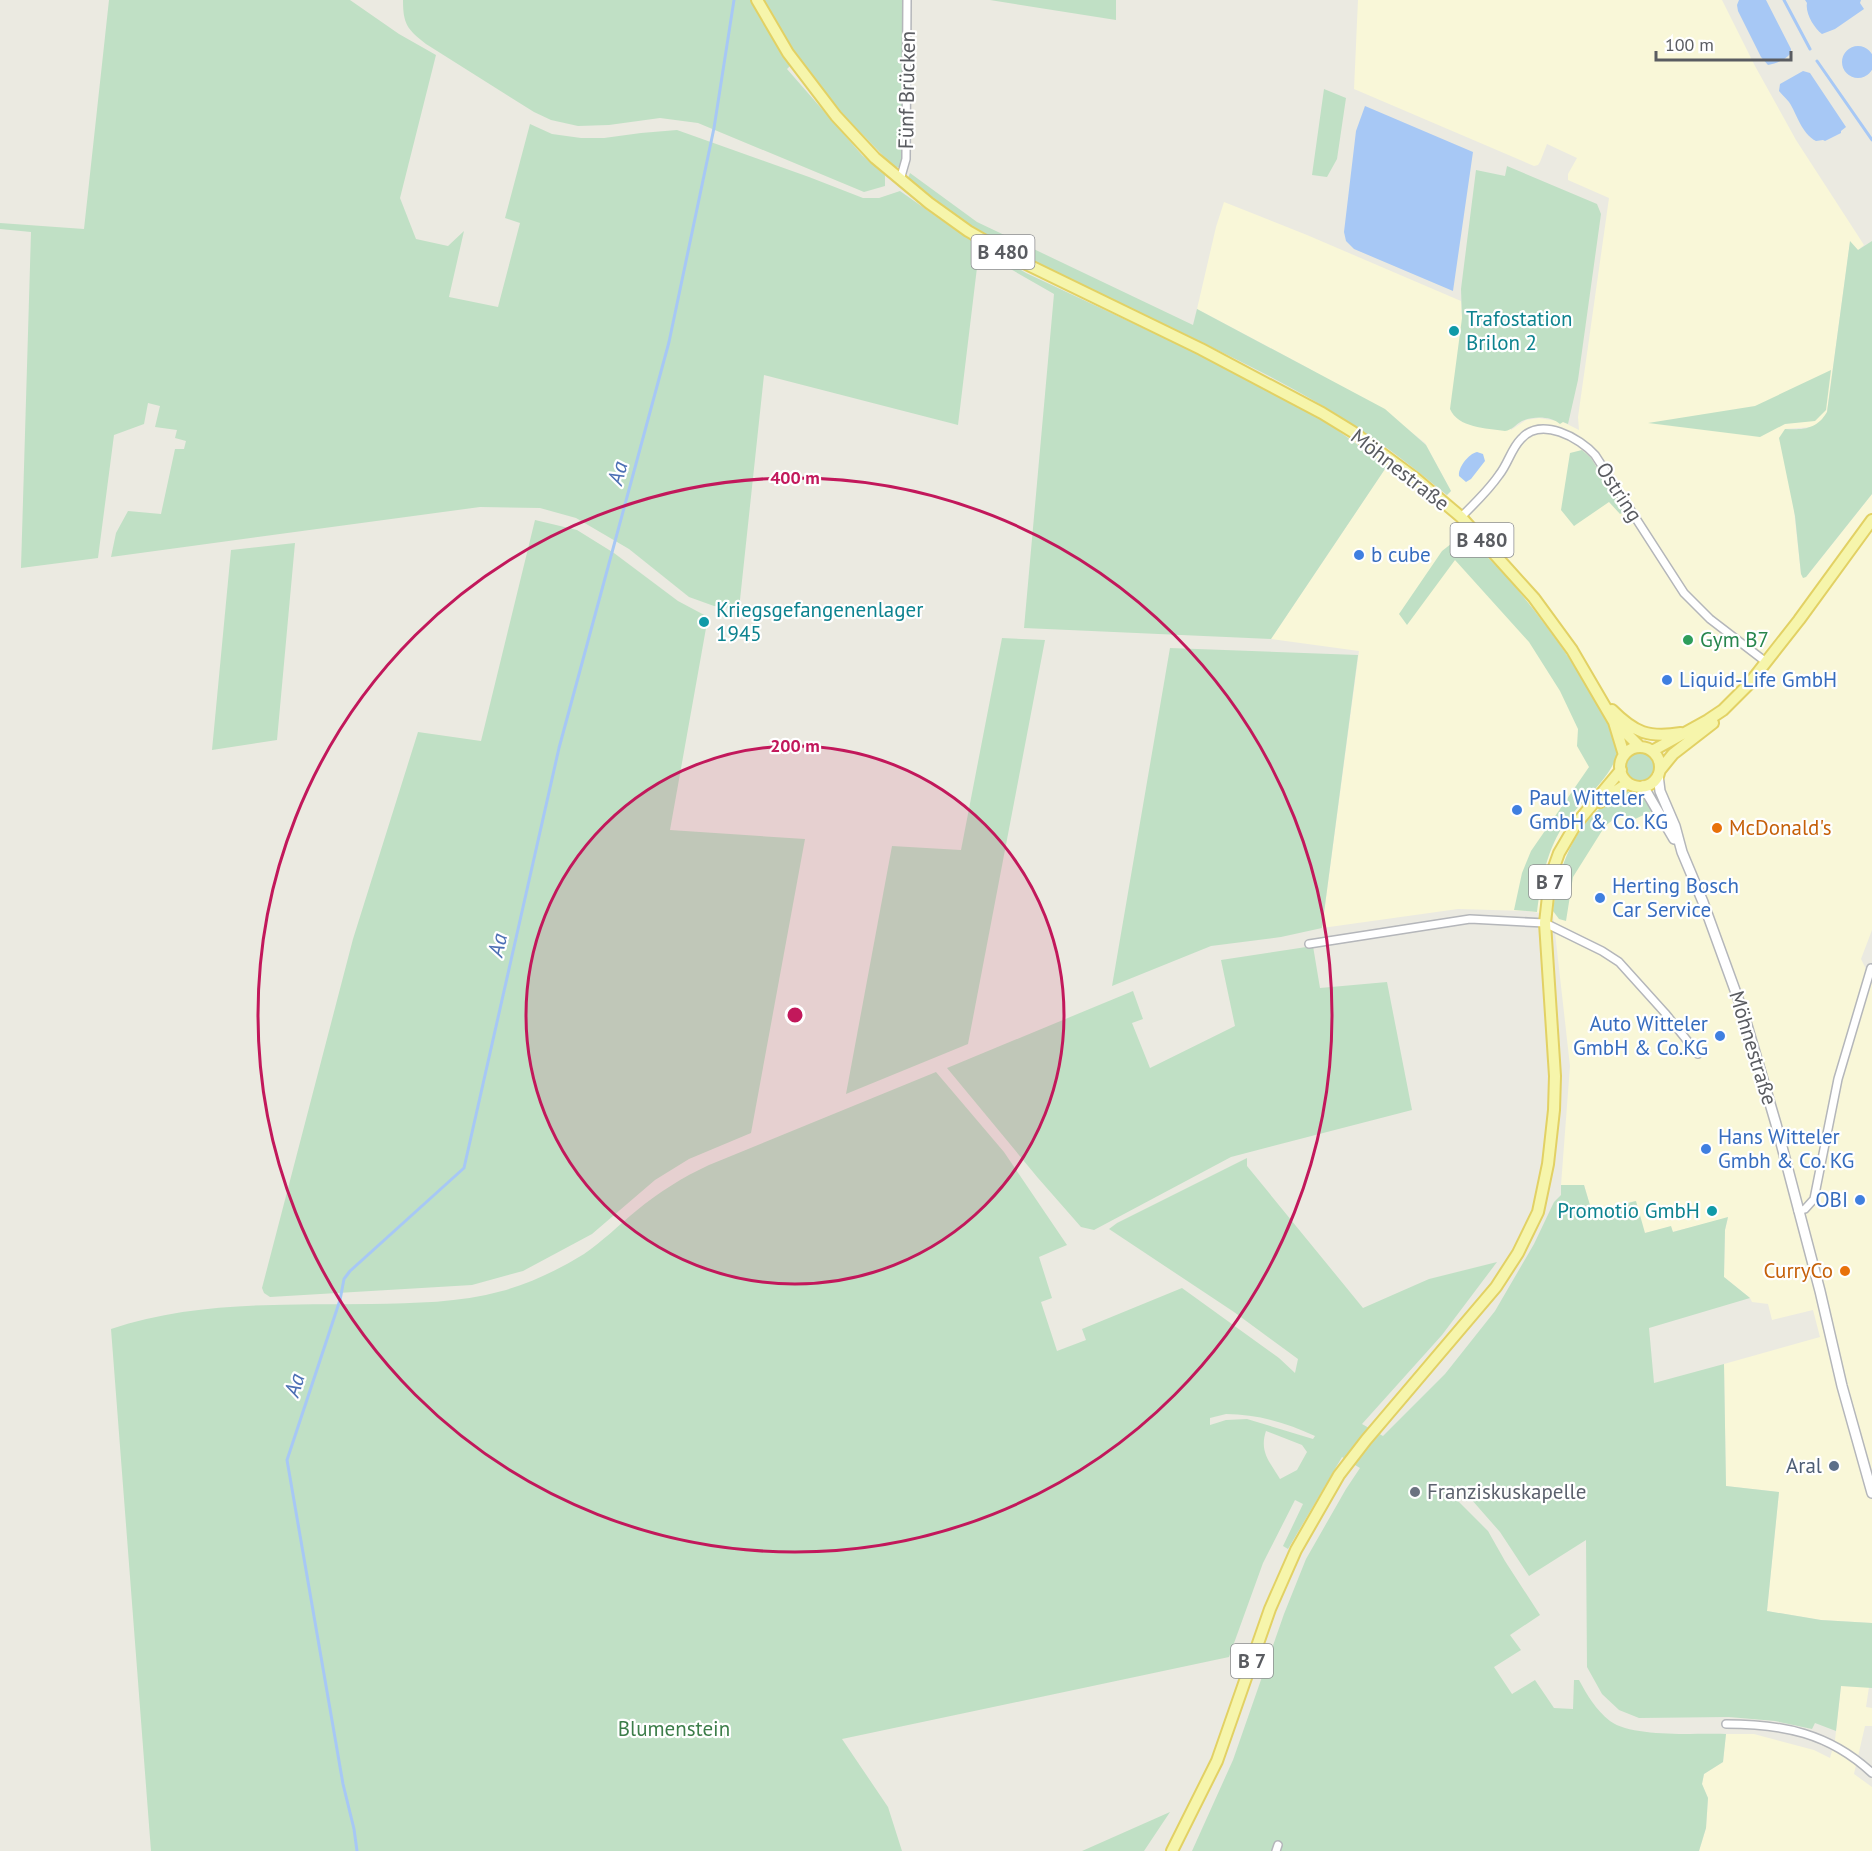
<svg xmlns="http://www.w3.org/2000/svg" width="1872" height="1851" font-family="'PT Sans',sans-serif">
	<rect width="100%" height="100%" fill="#ebeae1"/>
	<path fill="#f9f7d8" d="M1358 0H1722L1755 66 1796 140 1864 245 1858 250 1850 242 1827 412 1821 422 1812 427 1785 429 1801 574 1806 577 1872 494V930L1861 959 1872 981V1623L1821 1620 1767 1611 1779 1492 1726 1486 1724 1364 1820 1337 1813 1310 1772 1320 1768 1304 1752 1302 1750 1298 1724 1277 1725 1230 1728 1218 1672 1232 1671 1227 1644 1233 1635 1201 1592 1212 1584 1185H1561L1570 1066 1553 915 1527 911 1458 909 1322 928 1359 651 1271 639 1387 466 1436 506 1451 491 1425 443 1405 427 1308 368 1197 309 1216 227 1224 202 1307 235 1461 301 1462 318 1511 430 1526 420 1539 418 1563 422 1579 430 1578 417 1609 198 1568 180V174L1577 158 1547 144 1540 162 1538 165 1534 166 1354 89Z
		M1841 1686 1869 1687 1866 1707 1872 1708V1726H1865L1854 1774 1872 1787V1851H1699L1706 1828 1708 1798 1702 1784 1704 1774 1723 1762 1726 1734H1754L1814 1750 1830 1758 1835 1740Z"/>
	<path fill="#c0e0c5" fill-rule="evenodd" d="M109 0H350L399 34 436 55 400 198 416 239 448 246 464 231 449 297 498 307 520 223 505 218 530 124 552 134 581 138H604L641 133 677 130 809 177 863 198H879L900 191 954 229 1026 273 1205 357 1280 395 1322 419 1387 466 1271 639 1024 628 1054 294 979 251 958 425 764 375 739 609 714 606 689 597 629 549 576 518 540 508 480 507 111 557 116 533 128 511 161 514 175 449H184L186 441 175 438 177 430 155 427 160 406 148 403 144 424 114 435 98 558 21 568 31 232 0 229V223L84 229Z
		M403 0H905L902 166 895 168 830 101 798 58 787 69 862 155 885 175V186L864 192 698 123 660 118 609 125 578 126 551 120 534 112 426 44C407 29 403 24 403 0Z
		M990 0H1116V20Z
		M1324 89 1346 98 1337 159 1327 177 1312 175Z
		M1507 166 1597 204 1601 214 1578 380 1568 424 1563 422 1560 424C1551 416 1533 416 1522 421 1515 425 1512 430 1505 431 1486 428 1458 428 1450 409L1462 318 1461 289 1476 170 1505 176Z
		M910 173 977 222 1193 325 1197 309 1385 409 1426 445 1451 491 1447 495C1422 475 1398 455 1371 437 1318 400 1259 370 1201 342 1129 306 1053 276 985 235 958 218 933 198 908 178Z
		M1850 241 1858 250 1872 241V494L1806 577 1803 578 1801 574 1795 516 1779 438 1785 429C1804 430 1817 429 1827 412Z
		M1831 370 1826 410 1815 421 1785 424 1760 437 1648 423 1755 406Z
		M1582 450 1591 458 1624 512 1620 514 1609 502 1574 526 1561 510 1570 453Z
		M535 520 577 530 614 553 678 601 708 617 670 830 805 839 751 1133 689 1159 655 1180 592 1234 523 1271 472 1285 270 1297 264 1293 262 1288 353 939 418 732 481 741Z
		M1456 540H1468C1488 556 1506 575 1522 595 1542 619 1627 730 1616 758 1606 783 1582 800 1566 822 1547 848 1541 881 1537 912L1514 910 1522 873 1531 851 1589 767 1577 746 1578 729 1560 691 1529 642 1455 560 1407 625 1399 614 1442 551Z
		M295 543 277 740 212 750 231 550Z
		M1002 638 1045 640 968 1044 846 1094 892 846 961 850Z
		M1170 648 1358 655 1322 928 1281 937 1211 946 1112 986Z
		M1626 767a15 15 0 1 1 30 0a15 15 0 1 1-30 0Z
		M1632 791 1641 794 1652 811 1633 820 1622 813 1605 826 1573 877 1566 921 1559 919 1553 911C1558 872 1569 836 1600 808 1609 800 1619 792 1632 791Z
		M1313 946 1320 988 1387 982 1412 1110 1231 1157 1094 1230 1081 1227 1038 1178 947 1068 1133 991 1143 1019 1132 1023 1150 1068 1235 1026 1221 960Z
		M936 1072 1004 1152 1067 1245 1039 1257 1052 1298 1041 1302 1057 1351 1086 1340 1082 1329 1182 1288 1279 1358 1295 1373 1298 1359 1234 1312 1109 1229 1117 1223 1247 1158V1166L1363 1308 1429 1279 1497 1262 1442 1335 1362 1424 1383 1436 1445 1374 1495 1311 1534 1244 1554 1202 1561 1195V1185H1584L1592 1212 1636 1201 1645 1233 1671 1226 1673 1232 1728 1217 1725 1230 1724 1277 1750 1298 1649 1328 1654 1383 1724 1364 1726 1486 1779 1492 1767 1611 1821 1620 1872 1623V1688L1841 1686 1836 1731 1815 1723 1812 1729 1775 1721 1729 1717 1639 1718 1619 1710 1602 1694 1587 1667 1586 1540 1529 1576 1500 1532 1464 1491 1453 1496 1488 1531 1505 1561 1540 1615 1510 1635 1521 1650 1494 1667 1512 1694 1535 1680 1554 1708 1573 1709 1574 1680H1579C1587 1695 1596 1710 1610 1721 1633 1738 1697 1733 1726 1734L1723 1762 1704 1774 1702 1784 1708 1798 1706 1828 1699 1851H1192L1233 1760 1284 1614 1306 1559 1346 1489 1360 1468 1342 1457 1288 1549 1283 1546 1303 1504 1295 1500 1263 1563 1229 1657 842 1739 888 1807 902 1851H151L111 1329C194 1301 284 1305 371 1304 415 1303 459 1303 502 1291 531 1283 558 1270 584 1254 603 1241 619 1225 636 1211 659 1192 683 1177 709 1165ZM1226 1414C1257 1414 1287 1423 1315 1436L1313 1439 1247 1419 1226 1420 1210 1425V1418ZM1266 1431 1302 1445 1307 1452 1297 1470 1280 1479C1270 1462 1259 1452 1266 1431Z
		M1170 1812 1144 1851H1082Z"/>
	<path fill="#a7c8f5" d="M1739 0H1766L1791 49V53C1785 60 1777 63 1768 65L1761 57 1738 11 1737 5Z
		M1805 0H1861L1860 3 1864 9 1835 29 1822 34C1814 28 1805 13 1807 3Z
		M1842 62a16 16 0 1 1 32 0a16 16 0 1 1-32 0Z
		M1803 71 1810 73 1846 127 1841 131V133L1825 141 1823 140 1816 141C1801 133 1797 114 1789 102 1786 98 1782 95 1779 91L1780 84Z
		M1365 106 1473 152 1453 291 1354 249 1346 241 1344 232 1356 131Z
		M1477 452 1483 454 1485 461 1471 479 1466 482 1459 476C1458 468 1468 454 1477 452Z"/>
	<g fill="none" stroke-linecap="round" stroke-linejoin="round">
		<path stroke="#a7c8f5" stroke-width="3" d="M1784 0 1810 49
			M1817 61 1872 140
			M357 1851 354 1829 343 1784 287 1460 340 1300 344 1279 350 1271 464 1168 559 748 669 342 714 128 734 0"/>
		<g stroke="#b4b6ba" stroke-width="10">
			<path id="minor" d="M900 180 906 159 907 0
				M1461 517C1474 504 1488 491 1499 475 1508 464 1511 449 1521 439 1541 416 1580 438 1595 455L1684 593 1710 619 1766 662
				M1309 944 1470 919 1545 923 1602 951 1619 962 1665 1013 1698 1054
				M1798 1211 1805 1209 1814 1199 1838 1079 1871 968
				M1726 1724C1783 1724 1829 1733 1872 1773
				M1276 1851 1278 1845"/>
		</g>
		<g stroke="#b4b6ba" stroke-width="12">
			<path id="tertiary" d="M1658 775 1660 791 1675 826 1682 852 1703 902 1744 1015 1776 1124 1820 1291 1842 1386 1872 1493
				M1643 786 1674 839"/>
		</g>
		<g stroke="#e2d164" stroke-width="14">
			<path id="primary" d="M757 0 788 53 836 116 875 158 929 203 968 231 1020 261 1201 349 1322 413 1353 432 1415 478 1461 517 1534 598 1572 650 1614 722 1624 755
				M1612 710C1635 733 1648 738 1681 733
				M1617 724 1640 747
				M1620 767a20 20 0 1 1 40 0a20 20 0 1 1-40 0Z
				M1652 751 1708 720 1723 710 1748 685 1799 620 1872 520
				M1660 770 1673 754 1713 723
				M1600 802 1628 783
				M1172 1851 1217 1761 1270 1609 1296 1550 1339 1475 1366 1440 1496 1287 1518 1253 1538 1212 1548 1164 1554 1110 1555 1076 1545 923 1550 878 1559 853 1576 824 1621 770"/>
		</g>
		<use href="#minor" stroke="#fff" stroke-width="7"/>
		<use href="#tertiary" stroke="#fff" stroke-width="9"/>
		<use href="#primary" stroke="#f6f5ab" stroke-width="10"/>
	</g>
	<circle cx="795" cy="1015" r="269" fill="#c2185b" fill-opacity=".12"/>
	<g fill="none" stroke="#c2185b" stroke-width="3">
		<circle cx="795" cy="1015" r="269"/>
		<circle cx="795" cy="1015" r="537"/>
	</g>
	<g fill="#0f9aa8" stroke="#fff" stroke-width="2">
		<circle cx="1454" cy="331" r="6"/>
		<circle cx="704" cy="622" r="6"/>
		<circle cx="1712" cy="1211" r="6"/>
	</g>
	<g fill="#3f7fe0" stroke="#fff" stroke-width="2">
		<circle cx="1359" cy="555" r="6"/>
		<circle cx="1667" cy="680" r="6"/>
		<circle cx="1517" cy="810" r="6"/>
		<circle cx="1600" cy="898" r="6"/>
		<circle cx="1720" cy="1036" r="6"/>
		<circle cx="1706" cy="1149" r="6"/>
		<circle cx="1860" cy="1200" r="6"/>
	</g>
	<circle fill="#2e9e5b" stroke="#fff" stroke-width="2" cx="1688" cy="640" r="6"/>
	<g fill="#e8710a" stroke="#fff" stroke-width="2">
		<circle cx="1717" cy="828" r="6"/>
		<circle cx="1845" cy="1271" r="6"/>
	</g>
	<circle fill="#5c6f8a" stroke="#fff" stroke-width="2" cx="1834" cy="1466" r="6"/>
	<circle fill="#6b7280" stroke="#fff" stroke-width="2" cx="1415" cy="1492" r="6"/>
	<g text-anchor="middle" stroke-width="4.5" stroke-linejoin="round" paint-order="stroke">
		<g fill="#fff" stroke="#8c8d90" stroke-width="1.5">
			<rect x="971.5" y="235" width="63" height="34" rx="4.5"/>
			<rect x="1450.5" y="523" width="63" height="34" rx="4.5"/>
			<rect x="1529" y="865" width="42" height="34" rx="4.5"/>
			<rect x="1231" y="1644" width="42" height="34" rx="4.5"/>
		</g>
		<g font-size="20" font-weight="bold" fill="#5a5c61">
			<text x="1003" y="259">B 480</text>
			<text x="1482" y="547">B 480</text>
			<text x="1550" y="889">B 7</text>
			<text x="1252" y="1668">B 7</text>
		</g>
		<g font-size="21" fill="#5a5c61" stroke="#fff">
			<text transform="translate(907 90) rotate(-89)" y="7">Fünf Brücken</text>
			<text transform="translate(1400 470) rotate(38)" y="7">Möhnestraße</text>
			<text transform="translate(1619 492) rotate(57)" y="7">Ostring</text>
			<text transform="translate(1753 1048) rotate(73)" y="7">Möhnestraße</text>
		</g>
		<g font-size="21" fill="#0d838f" stroke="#fff" text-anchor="start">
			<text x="1466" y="326">Trafostation<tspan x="1466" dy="24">Brilon 2</tspan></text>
			<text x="716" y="617">Kriegsgefangenenlager<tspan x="716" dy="24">1945</tspan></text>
			<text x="1700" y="1218" text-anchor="end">Promotio GmbH</text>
		</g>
		<g font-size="21" fill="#366cbe" stroke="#fff" text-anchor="start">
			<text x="1371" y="562">b cube</text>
			<text x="1679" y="687">Liquid-Life GmbH</text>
			<text x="1529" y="805">Paul Witteler<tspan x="1529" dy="24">GmbH &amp; Co. KG</tspan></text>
			<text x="1612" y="893">Herting Bosch<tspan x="1612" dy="24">Car Service</tspan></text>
			<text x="1708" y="1031" text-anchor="end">Auto Witteler<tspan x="1708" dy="24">GmbH &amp; Co.KG</tspan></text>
			<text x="1718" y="1144">Hans Witteler<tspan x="1718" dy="24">Gmbh &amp; Co. KG</tspan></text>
			<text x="1848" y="1207" text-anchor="end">OBI</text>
		</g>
		<g font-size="21" fill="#27864d" stroke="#fff" text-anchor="start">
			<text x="1700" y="647">Gym B7</text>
		</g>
		<g font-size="21" fill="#c56008" stroke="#fff" text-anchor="start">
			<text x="1729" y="835">McDonald's</text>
			<text x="1833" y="1278" text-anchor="end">CurryCo</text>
		</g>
		<g font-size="21" fill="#4e5e75" stroke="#fff" text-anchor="end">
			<text x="1822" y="1473">Aral</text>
		</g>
		<g font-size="21" fill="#5b616d" stroke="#fff" text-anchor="start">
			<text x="1427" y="1499">Franziskuskapelle</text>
		</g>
		<g font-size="21" fill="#3c7d49" stroke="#fff">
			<text x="674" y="1736">Blumenstein</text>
		</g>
		<g font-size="22" font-style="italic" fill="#4d70b5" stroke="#fff">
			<text transform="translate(617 473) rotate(-75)" y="8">Aa</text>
			<text transform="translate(497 945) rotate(-77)" y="8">Aa</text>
			<text transform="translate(294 1385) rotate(-73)" y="8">Aa</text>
		</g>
	</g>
	<circle cx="795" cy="1015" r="9" fill="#c2185b" stroke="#fff" stroke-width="3"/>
	<g font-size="18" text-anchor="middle" font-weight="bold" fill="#c2185b" stroke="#fff" stroke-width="4.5" stroke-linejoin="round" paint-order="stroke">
		<text x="795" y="484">400 m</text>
		<text x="795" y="752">200 m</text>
	</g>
	<path d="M1656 51v9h135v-9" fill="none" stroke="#5a5c61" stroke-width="3"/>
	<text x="1665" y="51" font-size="18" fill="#5a5c61" stroke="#ffffff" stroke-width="4.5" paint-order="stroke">100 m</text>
</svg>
